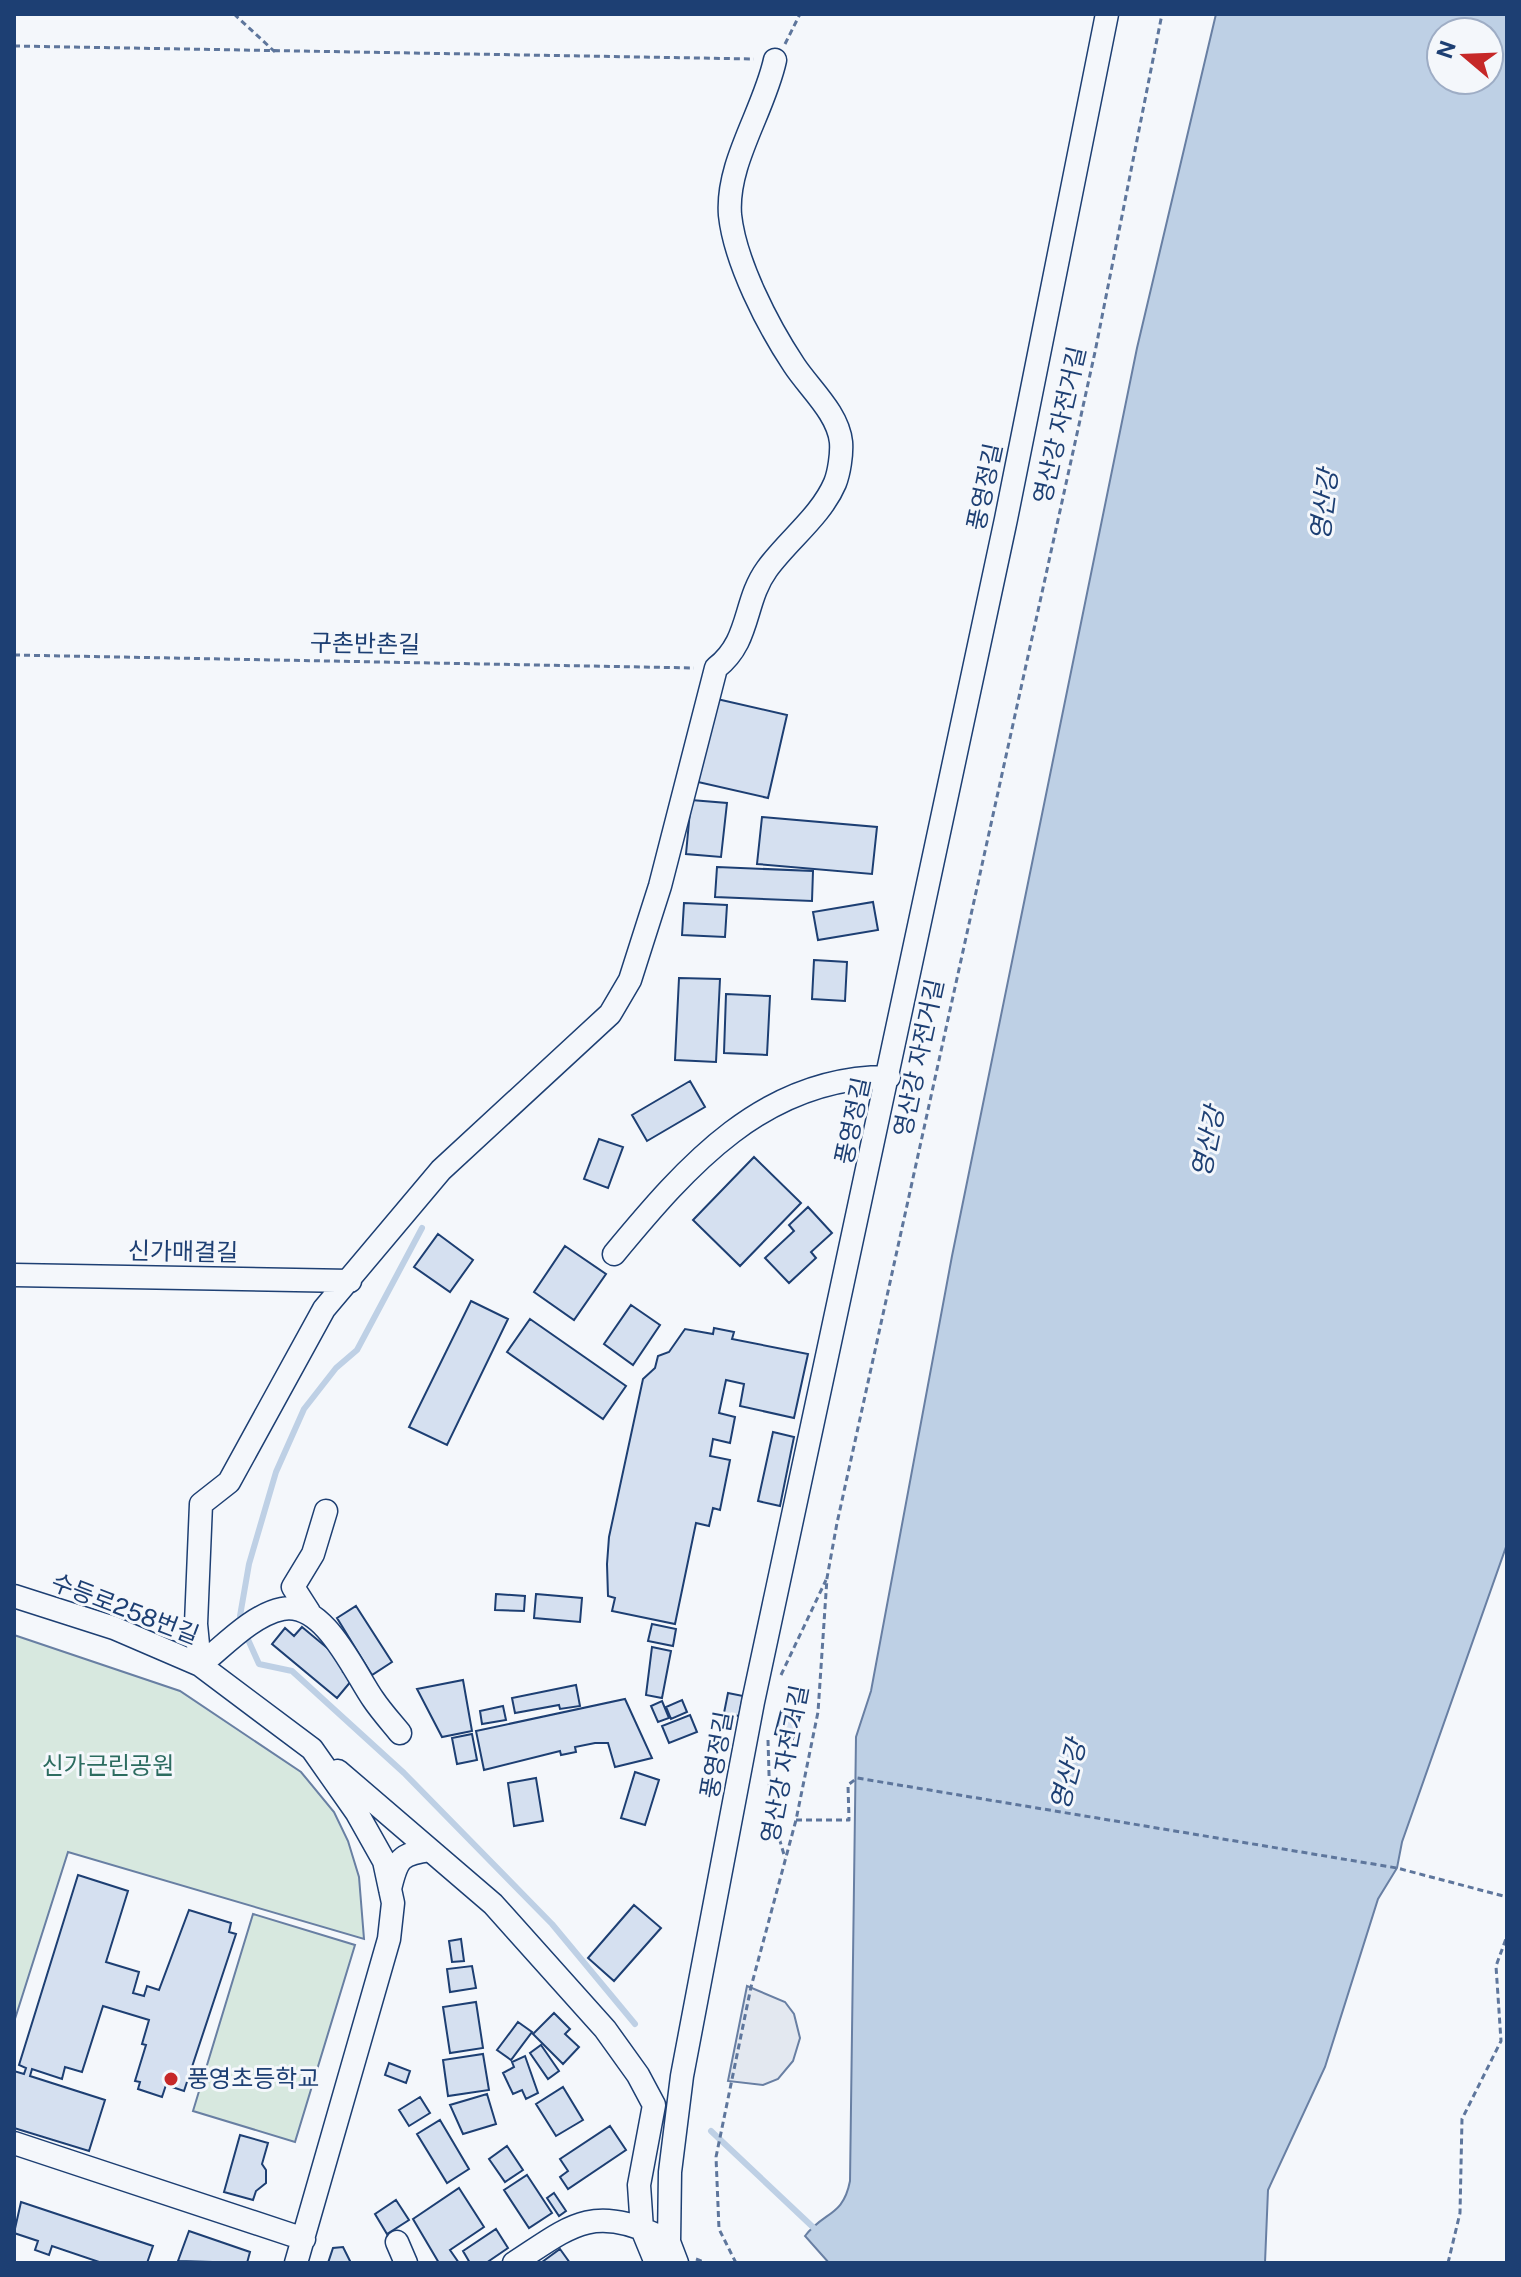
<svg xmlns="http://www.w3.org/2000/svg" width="1521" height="2277" font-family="'Public Sans','Noto Sans KR',sans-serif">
	<rect width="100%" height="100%" fill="#f4f7fb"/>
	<path fill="#d7e8df" stroke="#687fa3" stroke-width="2" d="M14 1635 180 1691 301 1772 334 1812 348 1841 359 1877 364 1939 68 1852 14 2022Z
		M253 1914 355 1945 295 2142 193 2111Z"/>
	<path fill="#e3e8f0" stroke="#687fa3" stroke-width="2" d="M747 1986 785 2002 794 2014 800 2038 793 2061 778 2079 763 2085 728 2081Z"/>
	<path fill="#bed0e5" stroke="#687fa3" stroke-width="2" fill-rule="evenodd" d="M1216 14H1507V1544L1402 1842 1397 1868 1378 1899 1325 2067 1268 2190 1265 2263H829L805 2236C824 2211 843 2217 850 2181L856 1737 871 1691 952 1256 1137 348ZM1441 32H1489V80H1441Z"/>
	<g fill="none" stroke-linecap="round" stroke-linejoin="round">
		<path stroke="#bed0e5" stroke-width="6" d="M243 1624 240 1616 249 1564 276 1472 304 1409 336 1368 357 1350 422 1228
			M246 1635 259 1664 292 1671 404 1773 552 1924 635 2024
			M711 2131 816 2230"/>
	</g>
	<path fill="#d5e0f0" stroke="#1d3f73" stroke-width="2" d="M717 699 787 715 768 798 698 782Z
		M691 800 727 803 721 857 686 854Z
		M762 817 877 827 872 874 757 864Z
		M717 867 813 871 812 901 715 897Z
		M873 902 878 930 818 940 813 912Z
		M684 903 727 905 725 937 682 935Z
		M814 960 847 962 845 1001 812 999Z
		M679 978 720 979 716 1062 675 1060Z
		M726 994 770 996 767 1055 724 1053Z
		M690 1081 705 1107 647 1141 632 1115Z
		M599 1139 623 1147 608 1188 584 1179Z
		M754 1157 801 1203 740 1266 693 1220Z
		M808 1207 832 1233 811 1252 816 1258 789 1283 765 1258 794 1231 789 1225Z
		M438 1234 473 1260 450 1292 414 1267Z
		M565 1246 606 1274 574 1320 534 1292Z
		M471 1301 508 1319 447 1445 409 1427Z
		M631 1305 660 1325 633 1365 604 1344Z
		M530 1319 626 1386 603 1419 507 1352Z
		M714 1328 734 1332 732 1339 808 1354 794 1418 740 1406 744 1384 726 1380 719 1413 735 1417 730 1443 713 1439 710 1456 730 1460 720 1510 713 1508 709 1526 696 1523 675 1624 612 1611 615 1598 608 1596 607 1564 609 1537 643 1379 655 1368 658 1356 669 1352 685 1329 713 1334Z
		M773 1432 794 1437 780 1506 758 1501Z
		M496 1594 525 1596 524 1611 495 1610Z
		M536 1594 582 1598 580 1622 534 1618Z
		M356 1606 392 1662 372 1675 337 1618Z
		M652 1624 676 1629 673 1646 648 1641Z
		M302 1627 349 1666 343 1672 352 1680 337 1698 272 1644 285 1628 294 1636Z
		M652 1647 671 1651 662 1698 646 1695Z
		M463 1680 472 1731 442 1737 417 1689Z
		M576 1685 580 1706 560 1709 559 1705 515 1713 512 1698Z
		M728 1693 743 1696 739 1716 724 1713Z
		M625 1699 652 1758 615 1767 608 1743H595L575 1747 576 1752 561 1755 560 1751 484 1770 476 1731Z
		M682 1700 687 1712 671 1719 666 1707Z
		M662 1701 669 1718 658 1722 651 1706Z
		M503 1706 506 1720 482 1724 480 1711Z
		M781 1711 800 1717 793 1739 775 1734Z
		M690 1715 697 1732 669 1743 662 1726Z
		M472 1734 477 1760 457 1764 452 1738Z
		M635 1772 659 1780 645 1825 621 1818Z
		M536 1778 543 1821 514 1826 508 1783Z
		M78 1875 128 1891 106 1962 139 1972 133 1993 144 1996 147 1986 159 1990 189 1910 231 1923 229 1932 236 1934 184 2091 166 2085 162 2097 138 2089 140 2082 135 2081 146 2045 142 2044 149 2020 103 2006 82 2072 65 2067 62 2079 32 2069 30 2076 105 2100 89 2151 14 2128V2071L24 2074 26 2068 19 2065Z
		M634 1905 661 1928 614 1981 588 1958Z
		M461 1939 464 1961 452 1962 449 1941Z
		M472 1966 476 1988 450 1992 447 1969Z
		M476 2002 483 2048 450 2053 443 2007Z
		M554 2013 570 2029 565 2034 579 2047 563 2064 533 2034Z
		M518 2022 532 2032 511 2060 497 2050Z
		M541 2045 559 2071 548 2079 530 2053Z
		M483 2054 489 2090 448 2096 443 2060Z
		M525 2056 538 2093 526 2099 522 2090 513 2094 503 2073 514 2067 512 2062Z
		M389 2063 410 2071 406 2083 385 2075Z
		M563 2087 583 2120 556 2136 536 2104Z
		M487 2094 496 2124 463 2134 450 2105Z
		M420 2097 430 2113 409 2126 399 2110Z
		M440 2120 469 2169 447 2183 417 2134Z
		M610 2126 626 2150 568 2189 560 2177 568 2171 560 2159Z
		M240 2135 268 2143 262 2164 266 2170V2183L256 2191 253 2200 224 2192Z
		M507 2146 523 2170 505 2182 489 2159Z
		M527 2175 552 2213 529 2228 504 2190Z
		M459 2188 484 2227 450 2250 459 2263H439L413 2219Z
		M554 2193 566 2211 559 2216 547 2198Z
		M396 2200 409 2220 387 2234 375 2214Z
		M21 2202 153 2246 147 2263H102L52 2246 49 2255 35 2250 38 2241 14 2233Z
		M496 2229 508 2248 486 2263H470L463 2251Z
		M189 2231 250 2252 247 2263 178 2261Z
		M343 2247 351 2263H328L333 2248Z
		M560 2249 570 2263H543L542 2262Z"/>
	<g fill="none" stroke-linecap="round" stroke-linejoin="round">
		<g stroke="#1d3f73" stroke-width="25">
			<path id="minor" d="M614 1254C687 1166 764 1076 889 1077
				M14 1275 350 1281
				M14 1596 114 1628 200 1665 312 1749 357 1813 384 1861 393 1903 389 1939 296 2263
				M309 1612 293 1587 313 1554 326 1511
				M400 1733C391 1722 381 1711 373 1699 354 1672 324 1600 282 1609 252 1615 223 1647 200 1665L196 1624 201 1504 229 1482 324 1309 441 1170 610 1014 630 980 660 886 716 668C751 641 743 602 767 569 788 540 821 516 835 483 839 473 842 454 841 442 838 413 809 388 794 365 768 326 735 262 730 215 726 163 764 111 775 60
				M338 1771 493 1904 605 2029 638 2075 654 2105 639 2185 642 2229 656 2263
				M390 1889C397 1859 400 1854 430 1850
				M14 2143 304 2239
				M397 2242 406 2263
				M514 2263C567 2229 590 2204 654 2234
				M677 2263 669 2242 670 2172 682 2076 753 1702 1006 519 1107 14"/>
		</g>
		<path stroke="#5e769c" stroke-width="3" stroke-dasharray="6 4" stroke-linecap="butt" d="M234 14 275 52
			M785 44 800 14
			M14 46 754 59
			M14 655 694 668
			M781 1675 826 1580
			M768 1740 770 1807 785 1858
			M796 1820H849L848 1785 857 1778 1397 1868 1507 1897
			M696 2259 707 2263
			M736 2263 719 2229 716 2157 751 1987 796 1820 818 1712 827 1578 837 1523 1095 352 1162 14
			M1448 2263 1460 2213 1462 2119 1501 2041 1496 1966 1507 1936"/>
		<use href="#minor" stroke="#f4f7fb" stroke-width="22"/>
	</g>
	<circle fill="#c62828" stroke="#f4f7fb" stroke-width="3" cx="171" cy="2079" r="8"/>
	<g text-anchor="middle" stroke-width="6" stroke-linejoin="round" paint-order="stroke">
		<g font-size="24" fill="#1d3f73" stroke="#f4f7fb">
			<text transform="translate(1060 425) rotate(-77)" y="8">영산강 자전거길</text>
			<text transform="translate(985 487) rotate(-78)" y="8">풍영정길</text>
			<text transform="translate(365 644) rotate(1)" y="8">구촌반촌길</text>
			<text transform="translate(919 1058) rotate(-78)" y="8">영산강 자전거길</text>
			<text transform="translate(853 1121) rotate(-78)" y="8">풍영정길</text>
			<text transform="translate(183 1252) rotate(1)" y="8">신가매결길</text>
			<text transform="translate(125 1609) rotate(21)" y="8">수등로258번길</text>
			<text transform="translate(717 1755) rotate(-80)" y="8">풍영정길</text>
			<text transform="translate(785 1764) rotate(-79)" y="8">영산강 자전거길</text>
		</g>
		<g font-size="24" fill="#2c6c60" stroke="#f4f7fb">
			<text x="108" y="1774">신가근린공원</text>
		</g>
		<g font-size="24" fill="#1d3f73" stroke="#f4f7fb" text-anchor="start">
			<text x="187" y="2087">풍영초등학교</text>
		</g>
		<g font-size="26" font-style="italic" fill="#1d3f73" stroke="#f4f7fb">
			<text transform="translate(1324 505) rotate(-83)" y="9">영산강</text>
			<text transform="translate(1208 1142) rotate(-78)" y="9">영산강</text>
			<text transform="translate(1068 1775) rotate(-75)" y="9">영산강</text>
		</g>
	</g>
	<rect width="1521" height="2277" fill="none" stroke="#1d3f73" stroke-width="32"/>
	<g transform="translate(1465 56) rotate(289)"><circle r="38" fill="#f4f7fb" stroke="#9eadc5" stroke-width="2"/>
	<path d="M0-6L14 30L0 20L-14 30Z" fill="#c62828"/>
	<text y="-12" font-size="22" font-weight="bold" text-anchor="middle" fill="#1d3f73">N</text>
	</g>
</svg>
